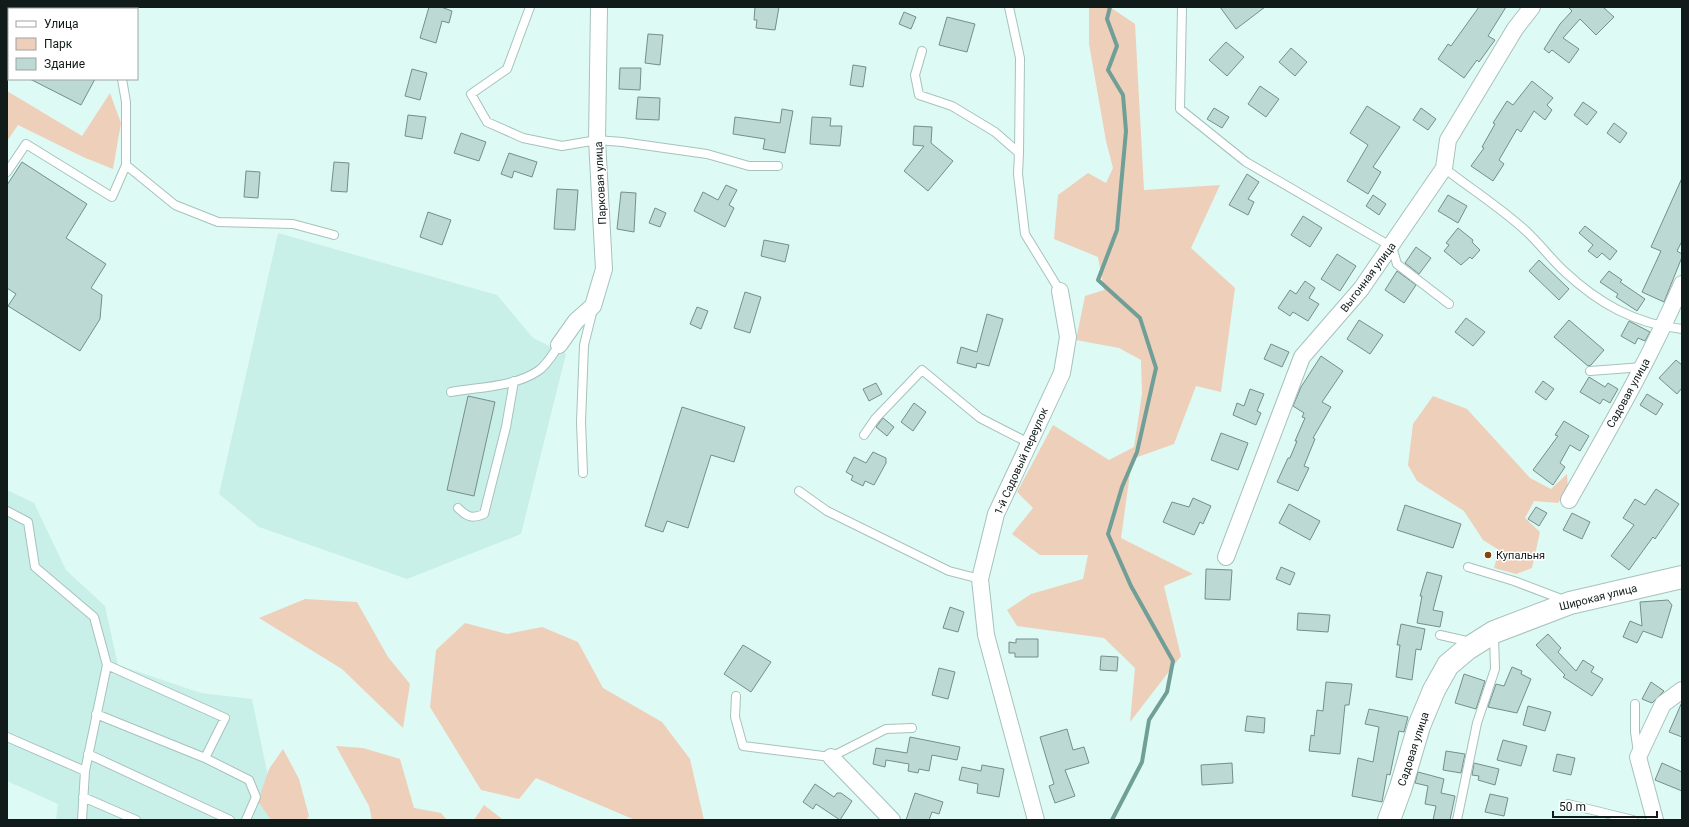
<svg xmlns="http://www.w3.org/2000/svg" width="1689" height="827" font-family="Roboto,sans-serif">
	<rect width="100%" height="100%" fill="#defaf5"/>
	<path fill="#c9efe9" d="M278 233 497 295 533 338 566 354 521 534 407 579 259 527 219 494Z
		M7 490 34 503 66 570 105 606 118 665 201 693 252 699 277 820H56L58 804 7 781Z"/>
	<path fill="#eecfba" d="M1089 7H1110L1135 24 1144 190 1220 185 1191 248 1235 288 1221 392 1196 386 1174 444 1132 459 1121 538 1193 574 1164 586 1181 656 1130 722 1135 668 1104 638 1017 626 1007 610 1031 594 1083 579 1088 555H1040L1012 534 1033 508 1017 492 1053 425 1109 460 1134 447 1142 394 1141 360 1119 348 1076 340 1085 296 1104 290 1098 257 1054 239 1058 195 1088 173 1106 183 1113 168 1106 141 1089 44Z
		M7 91 82 136 110 93 121 123 113 169 83 157 18 125 7 141Z
		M1433 396 1467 409 1530 478 1551 489 1567 474 1568 488 1558 503 1534 501 1525 518 1540 532 1532 568 1516 574 1494 568 1499 550 1483 540 1464 511 1417 481 1408 465 1413 424Z
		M305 599 357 602 388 657 410 684 403 728 342 669 259 618Z
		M465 623 507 634 542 627 578 642 603 688 662 722 690 759 704 820H635L536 778 519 799 481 790 430 707 436 650Z
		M336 746 363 748 400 759 414 808 441 813 447 820H372L369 806Z
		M283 749 299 779 309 816 306 820H271L258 801 269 769Z
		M484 805 502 819V820H474Z"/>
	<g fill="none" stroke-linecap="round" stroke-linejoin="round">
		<path stroke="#6f9f97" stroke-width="4" d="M1110 7 1107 19 1117 46 1108 70 1123 95 1126 131 1117 230 1098 280 1140 318 1156 368 1137 452 1122 487 1108 534 1131 586 1173 661 1167 692 1149 720 1142 762 1112 820"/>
	</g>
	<path fill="#bcd9d3" stroke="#758f8a" d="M429 7H441L452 11 449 23 442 21 436 43 420 38Z
		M755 7H779L775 30 756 28 757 20H754Z
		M1220 7H1265L1236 29Z
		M1479 7H1506L1488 36 1495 40 1479 62 1477 60 1464 78 1438 59 1448 44 1451 46Z
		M1568 7H1603L1614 17 1596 35 1580 19 1563 38 1579 49 1569 63 1552 50 1549 53 1544 49 1560 24 1572 11Z
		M904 12 916 17 911 29 899 24Z
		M947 17 975 24 967 52 939 45Z
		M648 34 663 35 660 65 645 63Z
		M1226 42 1244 57 1227 76 1209 60Z
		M1291 48 1307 62 1295 76 1279 62Z
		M853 65 866 67 863 87 850 85Z
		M620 68H641L640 90 619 89Z
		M412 69 427 73 420 100 405 96Z
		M30 79H95L81 105Z
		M1532 81 1553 98 1547 105 1552 110 1545 120 1534 111 1521 132 1517 129 1499 160 1504 164 1493 181 1471 166 1484 148 1482 147 1495 124 1493 123 1507 101 1513 105Z
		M1260 86 1279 99 1266 117 1248 104Z
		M638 97 660 98 659 120 636 119Z
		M1583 102 1597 112 1587 125 1574 115Z
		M1367 106 1400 127 1373 167 1381 172 1368 194 1347 181 1368 145 1350 133Z
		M1214 108 1229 117 1222 128 1207 119Z
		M1421 108 1436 119 1428 130 1413 120Z
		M782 109 793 111 785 153 763 149 765 139 733 134 735 117 780 123Z
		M408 115 426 117 422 139 405 136Z
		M812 117 831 118 830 126H842L840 146 810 144Z
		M1614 123 1627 133 1620 143 1607 133Z
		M914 126 932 127 931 143 953 161 928 191 904 171 924 146 913 145Z
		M461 133 486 142 479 161 454 153Z
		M509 153 537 162 532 177 514 171 512 178 501 174Z
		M22 162 87 204 66 238 106 264 91 288 102 295 100 319 80 351 8 306 16 294 7 288V185Z
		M334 162 349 163 347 192 331 191Z
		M246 171 260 172 258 198 244 197Z
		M1247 174 1259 182 1248 199 1254 202 1248 215 1229 205Z
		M1682 178V241L1677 251 1682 254V257L1664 302 1642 292 1661 251 1651 247Z
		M726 185 737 190 729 205 734 208 725 227 694 211 703 192 718 200Z
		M557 189 578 190 575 230 554 229Z
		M621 192 636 193 634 232 617 229Z
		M1373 195 1386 204 1379 215 1366 206Z
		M1448 195 1467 206 1458 223 1438 211Z
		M655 208 666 213 660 227 649 223Z
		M428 212 451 220 442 245 420 237Z
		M1303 216 1322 228 1310 247 1291 235Z
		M1585 226 1617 251 1610 260 1602 253 1597 258 1588 251 1593 245 1579 233Z
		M1458 228 1473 240 1472 242 1480 250 1472 259 1470 257 1461 265 1444 251 1449 245 1446 243Z
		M764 240 789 245 785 262 761 256Z
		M1416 247 1431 258 1419 274 1405 263Z
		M1337 254 1356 266 1340 291 1321 279Z
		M1539 260 1569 289 1559 300 1529 271Z
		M1397 271 1416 285 1404 303 1385 290Z
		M1609 271 1622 280 1620 282 1645 299 1637 311 1616 297 1618 294 1600 282Z
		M1305 281 1315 288 1309 298 1319 304 1308 321 1293 312 1290 316 1278 308 1290 290 1296 294Z
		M745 292 761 297 750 333 734 328Z
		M697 307 708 311 701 329 690 324Z
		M987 314 1003 319 989 366 977 363 976 368 957 363 961 347 977 352Z
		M1466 318 1485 332 1473 346 1455 332Z
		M1359 320 1383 335 1370 354 1347 339Z
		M1569 320 1604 350 1591 365 1588 366 1554 337Z
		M1629 321 1650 332 1645 341 1638 338 1635 344 1621 336Z
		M1271 344 1289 352 1282 367 1264 359Z
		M1321 356 1343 371 1322 402 1331 407 1313 438 1315 439 1304 466 1309 468 1298 491 1277 482 1288 458H1290L1297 441H1295L1305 418 1302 417 1304 413 1293 406 1301 387Z
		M1676 360 1682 365V388L1677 394 1659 378Z
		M1589 377 1605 387 1608 383 1618 389 1610 403 1603 399 1600 404 1580 392Z
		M1543 381 1554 389 1546 400 1535 392Z
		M876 383 882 394 869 401 863 389Z
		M1250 389 1264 394 1257 411 1261 413 1256 425 1233 415 1237 403 1244 406Z
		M1647 394 1663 404 1656 415 1640 405Z
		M468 396 495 402 474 496 447 490Z
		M914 403 926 412 913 431 901 422Z
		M682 407 745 427 734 462 711 455 688 528 667 521 663 532 645 526Z
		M883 418 894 427 887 436 876 427Z
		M1564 421 1589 436 1580 451 1570 445 1560 463 1565 467 1553 485 1533 470 1558 436 1555 435Z
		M1221 433 1248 443 1238 470 1211 460Z
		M873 452 886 458V463L874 485 865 481 863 486 851 480 853 476 846 472 854 457 866 463Z
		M1656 489 1679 504 1655 539 1653 537 1629 570 1611 556 1634 525 1623 518 1635 499 1645 505Z
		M1193 498 1211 506 1203 524 1200 522 1194 535 1163 522 1172 502 1189 507Z
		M1289 504 1320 521 1310 540 1279 523Z
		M1405 505 1461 524 1453 548 1397 530Z
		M1536 507 1547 513 1539 526 1528 519Z
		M1572 513 1590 522 1582 539 1563 530Z
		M1281 567 1295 573 1290 585 1276 579Z
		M1206 569 1232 570 1230 600 1205 599Z
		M1427 572 1442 576 1433 610 1443 612 1440 627 1417 623 1422 596H1420Z
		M1668 600 1672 605 1662 638 1643 631 1637 643 1623 637 1630 621 1642 626 1640 602Z
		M950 607 964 612 958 632 943 628Z
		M1298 613 1330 615 1328 632 1297 630Z
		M1401 624 1425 629 1421 650 1416 649 1412 680 1396 677 1400 645H1397Z
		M1548 634 1561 648 1558 652 1576 671 1583 660 1594 667 1591 672 1603 679 1592 696 1563 677 1565 675 1536 645Z
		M1016 639H1038V657H1015V653H1009V642L1016 643Z
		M743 645 771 662 751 692 724 674Z
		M1101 656 1118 657 1117 671 1100 670Z
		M1512 667 1522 671 1521 674 1531 679 1517 713 1488 707 1496 684 1504 686Z
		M939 668 955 672 948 699 932 695Z
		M1464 674 1485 681 1476 709 1455 703Z
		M1326 682 1352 684 1349 705H1345L1340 754 1309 751 1311 735 1314 736 1317 710 1323 711Z
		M1651 682 1664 691 1652 703 1642 699Z
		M1682 702V737L1669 732Z
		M1528 706 1551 712 1545 731 1523 725Z
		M1369 709 1408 717 1404 732 1399 731 1390 775 1387 774 1382 802 1352 796 1358 758 1373 762 1379 727 1365 724Z
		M1247 716 1265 718 1264 733 1245 731Z
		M1067 729 1073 750 1084 747 1089 763 1065 770 1075 796 1055 803 1049 786 1054 784 1040 737Z
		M910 737 960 747 957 760 932 755 929 771 919 769 918 773 908 771 909 764 886 760 885 767 873 764 876 748 907 753Z
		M1503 740 1527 746 1521 766 1497 760Z
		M1446 751 1465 754 1461 773 1443 770Z
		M1557 754 1575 758 1571 775 1553 771Z
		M1232 763 1233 783 1202 785 1201 765Z
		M1474 763 1499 769 1495 785 1478 780 1479 776 1472 775Z
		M1662 763 1682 772V791L1655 780Z
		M982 765 1004 769 999 797 977 793 978 784 959 780 962 767 981 771Z
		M1418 772 1444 779 1441 793 1455 796 1450 820H1433L1436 806 1425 804 1428 786 1415 783Z
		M815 784 834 797 837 793H841L852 801 840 820 816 804 813 809 803 802Z
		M915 793 943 802 939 814 932 812 929 820H906Z
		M1490 794 1508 798 1504 816 1485 812Z"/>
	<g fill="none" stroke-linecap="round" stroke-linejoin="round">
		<g stroke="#a6c2bd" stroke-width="10">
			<path id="lane" d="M108 7V9
				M530 7 507 69 471 94 487 122 523 138 562 146 597 140 622 142 707 154 749 166H778
				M1009 7 1020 58 1019 153
				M1182 7 1180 109 1246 162 1392 247 1397 264 1449 304
				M922 51 915 75 919 95 952 106 995 132 1019 153 1018 174 1025 234 1060 291
				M126 165 175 205 218 222 293 224 334 235
				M1444 168C1471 189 1501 208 1526 231 1540 244 1551 259 1564 271 1598 303 1635 324 1682 329
				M7 172 26 144 112 197 126 165V102L122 79
				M1590 371 1643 367
				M451 392C479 387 514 387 538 371 547 365 553 354 559 345
				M864 435 875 419 922 370 980 418 1029 443
				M583 473 581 422 584 345 593 309
				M799 491 827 511 949 571 980 579
				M458 508C467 517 472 519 484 514L506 427 514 381
				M7 511 28 522 35 567 94 617 107 665 225 718 205 758 249 780 256 797 246 820
				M1468 567 1514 581 1564 600
				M1440 635 1471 642
				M736 696 735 717 743 746 831 757 886 729 912 728
				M1635 704V732L1638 752
				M96 714 205 758
				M7 737 85 771 82 820
				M88 754 230 820
				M85 771 107 665
				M83 797 136 820
				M1568 804 1633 820
				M1457 820 1477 723 1495 669 1494 636"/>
		</g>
		<g stroke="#a6c2bd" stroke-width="18">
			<path id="street" d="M559 345 576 321 593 306 604 269 597 140 599 7
				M1569 500C1609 429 1650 359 1682 284
				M1226 557 1302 357 1361 289 1444 168 1448 140 1515 29 1532 7
				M831 757 892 820
				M1036 820 986 635 980 579 996 514 1062 373 1068 337 1060 291
				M1655 820 1638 757 1663 704 1682 690"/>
		</g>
		<g stroke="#a6c2bd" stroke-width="24">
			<path id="secondary" d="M1389 820 1401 787 1419 726 1434 690 1448 665 1467 649 1494 632 1570 603 1682 577"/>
		</g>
		<use href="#lane" stroke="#fff" stroke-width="8"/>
		<use href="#street" stroke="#fff" stroke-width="16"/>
		<use href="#secondary" stroke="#fff" stroke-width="22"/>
	</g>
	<circle fill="#844607" stroke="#fff" stroke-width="1.5" cx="1488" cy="555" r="4"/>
	<g text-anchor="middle" stroke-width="3" stroke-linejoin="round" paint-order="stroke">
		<g font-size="11" fill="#111c1a" stroke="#fff">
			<text transform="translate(600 183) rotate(-93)" y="4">Парковая улица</text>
			<text transform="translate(1368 277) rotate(-53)" y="4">Выгонная улица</text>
			<text transform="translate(1628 393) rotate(-61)" y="4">Садовая улица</text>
			<text transform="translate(1021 461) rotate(-66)" y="4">1-й Садовый переулок</text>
			<text transform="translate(1598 597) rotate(-14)" y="4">Широкая улица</text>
			<text transform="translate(1413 749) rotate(-72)" y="4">Садовая улица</text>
		</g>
		<g font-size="11" fill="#111c1a" stroke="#fff" text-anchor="start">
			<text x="1496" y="559">Купальня</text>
		</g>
	</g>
	<rect width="1689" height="827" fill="none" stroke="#111c1a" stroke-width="16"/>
	<rect x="8" y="8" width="130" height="72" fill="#ffffff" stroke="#a0a4a3"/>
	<rect x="16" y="21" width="20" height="6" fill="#ffffff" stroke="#a0a4a3"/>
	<text x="44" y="28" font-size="12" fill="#111c1a">Улица</text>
	<rect x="16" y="38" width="20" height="12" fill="#eecfba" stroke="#a0a4a3"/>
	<text x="44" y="48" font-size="12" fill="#111c1a">Парк</text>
	<rect x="16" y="58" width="20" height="12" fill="#bcd9d3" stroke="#a0a4a3"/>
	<text x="44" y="68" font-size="12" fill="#111c1a">Здание</text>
	<path d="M1553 811v6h104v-6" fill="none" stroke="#111c1a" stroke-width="2"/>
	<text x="1559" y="811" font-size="12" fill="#111c1a" stroke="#ffffff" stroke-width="3" paint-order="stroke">50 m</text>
</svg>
